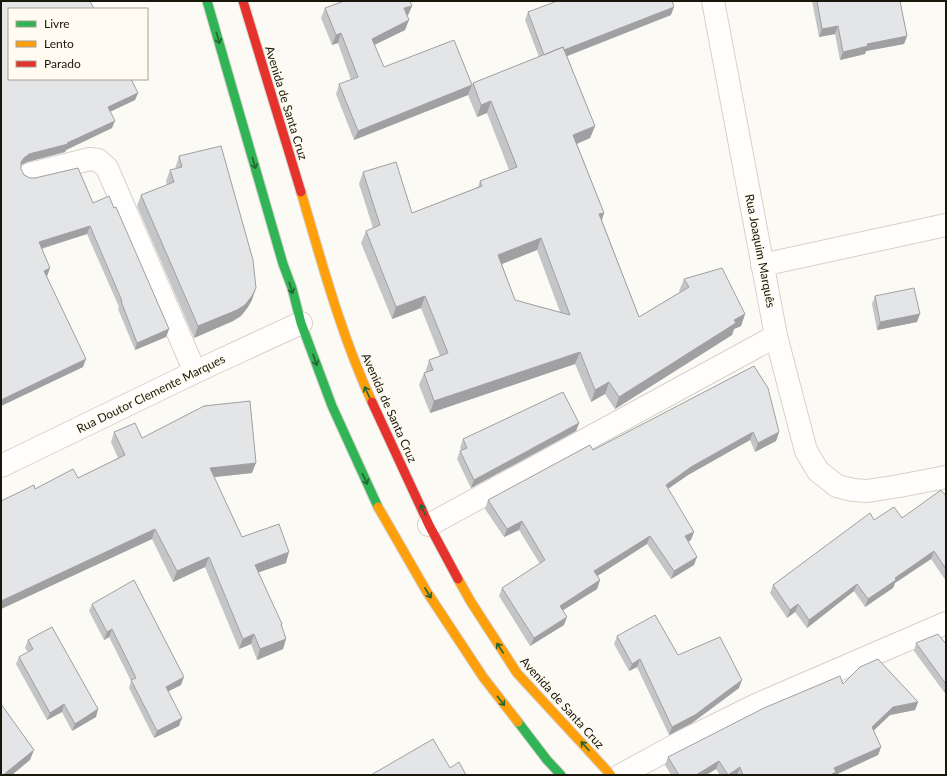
<svg xmlns="http://www.w3.org/2000/svg" width="947" height="776" font-family="Lato,sans-serif">
	<rect width="100%" height="100%" fill="#fcfaf4"/>
	<g fill="none" stroke-linecap="round" stroke-linejoin="round">
		<g stroke="#d5d2cb" stroke-width="24">
			<path id="street" d="M713 1 776 336 806 451 818 471 837 486 853 490 867 491 899 486 946 477
				M30 174 90 159 98 160 107 168 195 372
				M762 265 946 225
				M1 466 195 372 301 323
				M429 525 776 336
				M621 775 685 740 756 705 946 623"/>
		</g>
		<g stroke="#d5d2cb" stroke-width="11">
			<path id="fast" d="M207 1 283 264 292 288 301 323 332 406 378 507
				M518 722 547 760 561 775"/>
		</g>
		<g stroke="#d5d2cb" stroke-width="11">
			<path id="slow" d="M301 192C322 263 341 335 372 402
				M378 507 427 592 483 677 518 722
				M458 579 471 602 517 673 611 775"/>
		</g>
		<g stroke="#d5d2cb" stroke-width="11">
			<path id="jam" d="M243 1 301 192
				M372 402 429 525 458 579"/>
		</g>
		<use href="#street" stroke="#fffefd" stroke-width="22"/>
		<use href="#fast" stroke="#30b455" stroke-width="9"/>
		<use href="#slow" stroke="#ff9f0a" stroke-width="9"/>
		<use href="#jam" stroke="#e5322d" stroke-width="9"/>
	</g>
	<path fill="#c4c5c7" fill-rule="evenodd" d="M1 1 9 9 138 93 135 100 110 112 112 128 66 150 65 152 27 162 21 165V169L24 175 30 178 93 203 114 208 169 329 166 337 135 350 118 309 119 307 87 234 42 249 50 268 47 276 83 367 1 406Z
		M812 1H900L907 36 904 44 866 51 865 54 840 60 835 34 819 37Z
		M412 6 408 15 407 16 405 30 374 45 384 67 472 85 473 83 539 57 525 20 528 12 671 15 567 56 595 126 590 138 577 144 604 213 602 220 639 317 680 292 679 291 684 279 745 314 741 326 734 329 732 335 615 409 605 394 591 402 575 364 430 413 419 385 424 373H425L429 360 440 356 421 308 392 319 361 243 366 231 373 228 359 184 363 172 412 213 478 187 480 181 509 170 487 113 477 117 468 95 354 140 336 94 339 84 351 80 338 43 332 45 321 18 325 8ZM537 250 560 312 515 300 502 264Z
		M179 156 252 300 248 307 241 316 233 321 194 338 137 206 141 195 167 185 166 181 170 170 175 169Z
		M875 296 917 322 877 330 872 304Z
		M754 366 779 432 776 441 755 452 750 440 688 475 668 489 691 540 688 542 694 565 671 579 647 544 597 576 600 580 597 589 563 610 564 625 530 646 499 596 502 588 540 564 519 530 504 537 485 509 488 500 593 450Z
		M579 423 576 431 471 488 457 459 460 451 461 450 460 448 463 439Z
		M114 432 142 438 252 473 214 477 242 537 286 563 258 572 286 639 283 649 257 660 251 644 239 649 205 567 173 582 152 539 1 609V501L35 489 78 478 118 458 111 442Z
		M946 496V581L931 559 895 583 893 588 865 607 854 591 807 628 795 612 787 618 770 593 773 585 874 520 902 518Z
		M92 604 181 685 168 691 179 726 154 738 129 688 131 681 109 637 104 640 89 611Z
		M617 636 739 688 692 723 669 735 637 667 629 671 614 644Z
		M28 640 98 709 96 717 72 731 62 712 47 720 16 664 19 657 28 652 25 648Z
		M916 643 946 644V692H944L914 651Z
		M918 702 915 710 890 715 873 731 881 747 878 755 835 775H720L716 769 706 775H671L665 765 668 757Z"/>
	<path fill="#a0a0a2" d="M412 6 408 15 401 18 404 8Z
		M674 7 671 15 542 66 545 57Z
		M409 20 405 30 368 48 372 39Z
		M838 26 835 34 819 37 822 29Z
		M341 33 338 43 332 45 336 35Z
		M907 36 904 44 866 51 865 54 840 60 843 52 867 44Z
		M472 85 468 95 354 140 358 131Z
		M138 93 135 100 105 114 108 107Z
		M491 101 487 113 477 117 481 105Z
		M115 121 112 128 66 150 65 152 27 162 21 165V162L24 158 29 154 67 143Z
		M595 126 590 138 569 147 573 135Z
		M604 213 600 225 599 214Z
		M90 226 87 234 36 250 39 242Z
		M541 238 537 250 494 267 498 255Z
		M50 268 47 276 41 278 44 271Z
		M256 288 252 300 248 307 241 316 233 321 194 338 198 326Z
		M425 296 421 308 392 319 396 307Z
		M745 314 741 326 734 329 732 335 615 409 619 397 734 320Z
		M920 314 917 322 877 330 880 322Z
		M169 329 166 337 135 350 137 343Z
		M580 352 575 364 430 413 434 401Z
		M86 359 83 367 1 406V400Z
		M609 382 605 394 591 402 595 390Z
		M579 423 576 431 471 488 474 480Z
		M753 432 750 440 688 475 662 493 666 485 691 467Z
		M779 432 776 441 755 452 758 443Z
		M256 463 252 473 206 478 210 468Z
		M522 521 519 530 504 537 507 529Z
		M155 529 152 539 1 609V601Z
		M694 532 691 540 682 545 685 536Z
		M650 536 647 544 591 580 594 571Z
		M934 551 931 559 895 583 893 588 865 607 868 599 895 578Z
		M289 552 286 563 251 575 255 565Z
		M209 557 205 567 173 582 177 571Z
		M697 557 694 565 671 579 674 571Z
		M600 580 597 589 557 614 560 606Z
		M857 584 854 591 807 628 809 620Z
		M798 604 795 612 787 618 790 610Z
		M567 617 564 625 530 646 534 638Z
		M112 629 109 637 104 640 107 632Z
		M254 634 251 644 239 649 243 639Z
		M286 639 283 649 257 660 260 649Z
		M640 659 637 667 629 671 632 664Z
		M184 677 181 685 163 694 166 687Z
		M742 680 739 688 692 723 669 735 672 727Z
		M946 686V692H944Z
		M918 702 915 710 890 715 869 735 872 727 893 707Z
		M64 704 62 712 47 720 50 713Z
		M98 709 96 717 72 731 75 724Z
		M182 718 179 726 154 738 157 731Z
		M881 747 878 755 835 775H830L834 768Z
		M34 750 30 760 12 775H3Z
		M719 761 716 769 706 775H696Z
		M740 767 737 775H728Z"/>
	<path fill="#e4e5e7" stroke="#a0a0a2" fill-rule="evenodd" d="M1 1H90L94 9H9V79H131L138 93 108 107 115 121 67 143 68 144 29 154 24 158 21 162V169L24 175 30 178H35L78 168 93 203 109 196 114 208 116 207 169 329 137 343 121 301H122L90 226 39 242 50 268 44 271 86 359 1 400Z
		M344 1H410L412 6 404 8 409 20 372 39 384 67 454 40 472 85 358 131 339 84 358 77 341 33 336 35 325 8Z
		M557 1H672L674 7 564 50 563 47 544 55 528 12Z
		M817 1H900L907 36 867 44 868 46 843 52 838 26 822 29Z
		M563 47 595 126 573 135 604 213 599 214 639 317 689 287 684 279 722 268 745 314 734 320 736 323 619 397 609 382 595 390 580 352 434 401 424 373 433 370 429 360 448 353 425 296 396 307 366 231 380 225 363 172 396 162 412 213 482 186 480 181 517 167 491 101 481 105 473 83ZM541 238 570 315 515 300 498 255Z
		M221 146 253 260 256 288 252 296 245 305 237 310 198 326 141 195 174 182 170 170 182 167 179 156Z
		M914 288 920 314 880 322 875 296Z
		M754 366 768 388 779 432 758 443 753 432 691 467 666 485 694 532 685 536 697 557 674 571 650 536 594 571 600 580 560 606 567 617 534 638 502 588 545 560 522 521 507 529 488 500 590 445 593 450Z
		M563 392 579 423 474 480 460 451 467 448 463 439Z
		M250 401 256 463 210 468 242 537 279 524 289 552 255 565 282 624H281L286 639 260 649 254 634 243 639 209 557 177 571 155 529 1 601V501L34 485 35 489 73 469 78 478 125 455 114 432 135 423 142 438 204 406Z
		M941 490 946 496V569L934 551 895 578 896 580 868 599 857 584 809 620 798 604 790 610 773 585 870 513 874 520 894 507 902 518Z
		M134 580 184 677 166 687 182 718 157 731 131 680 136 678 112 629 107 632 92 604Z
		M655 615 678 655 720 637 742 680 695 715 672 727 640 659 632 664 617 636Z
		M52 627 98 709 75 724 64 704 50 713 19 657 33 649 28 640Z
		M938 634 946 644V684L916 643Z
		M878 659 918 702 893 707 872 727 881 747 834 768 836 772 830 775H743L740 767 728 775 719 761 696 775H679L668 757 764 708 840 676 843 684 860 667Z
		M1 704 34 750 3 775H1Z
		M433 739 450 768 459 762 466 775H371Z"/>
	<defs><path id="oneway-shaft" d="M-6 0H5M1.5-3L5.5 0L1.5 3" fill="none" stroke-width="1.6" stroke-linecap="round" stroke-linejoin="round"/></defs>
	<g stroke="#246530">
		<use href="#oneway-shaft" transform="translate(218 38) rotate(74)"/>
		<use href="#oneway-shaft" transform="translate(254 163) rotate(74)"/>
		<use href="#oneway-shaft" transform="translate(291 288) rotate(73)"/>
		<use href="#oneway-shaft" transform="translate(315 360) rotate(70)"/>
		<use href="#oneway-shaft" transform="translate(367 392) rotate(-115)"/>
		<use href="#oneway-shaft" transform="translate(365 479) rotate(65)"/>
		<use href="#oneway-shaft" transform="translate(423 510) rotate(-115)"/>
		<use href="#oneway-shaft" transform="translate(428 593) rotate(58)"/>
		<use href="#oneway-shaft" transform="translate(500 648) rotate(-123)"/>
		<use href="#oneway-shaft" transform="translate(501 701) rotate(52)"/>
		<use href="#oneway-shaft" transform="translate(585 746) rotate(-132)"/>
	</g>
	<g text-anchor="middle" stroke-width="3" stroke-linejoin="round" paint-order="stroke">
		<g font-size="12" fill="#19160c" stroke="#fffbf0">
			<text transform="translate(286 103) rotate(73)" y="4">Avenida de Santa Cruz</text>
			<text transform="translate(760 251) rotate(79)" y="4">Rua Joaquim Marquês</text>
			<text transform="translate(151 394) rotate(-26)" y="4">Rua Doutor Clemente Marques</text>
			<text transform="translate(389 408) rotate(66)" y="4">Avenida de Santa Cruz</text>
			<text transform="translate(562 703) rotate(48)" y="4">Avenida de Santa Cruz</text>
		</g>
	</g>
	<rect width="947" height="776" fill="none" stroke="#19160c" stroke-width="4"/>
	<rect x="8" y="8" width="140" height="72" fill="#fffbf0" stroke="#a39f95"/>
	<rect x="16" y="21" width="20" height="6" fill="#30b455" stroke="#a39f95"/>
	<text x="44" y="28" font-size="12" fill="#19160c">Livre</text>
	<rect x="16" y="41" width="20" height="6" fill="#ff9f0a" stroke="#a39f95"/>
	<text x="44" y="48" font-size="12" fill="#19160c">Lento</text>
	<rect x="16" y="61" width="20" height="6" fill="#e5322d" stroke="#a39f95"/>
	<text x="44" y="68" font-size="12" fill="#19160c">Parado</text>
</svg>
